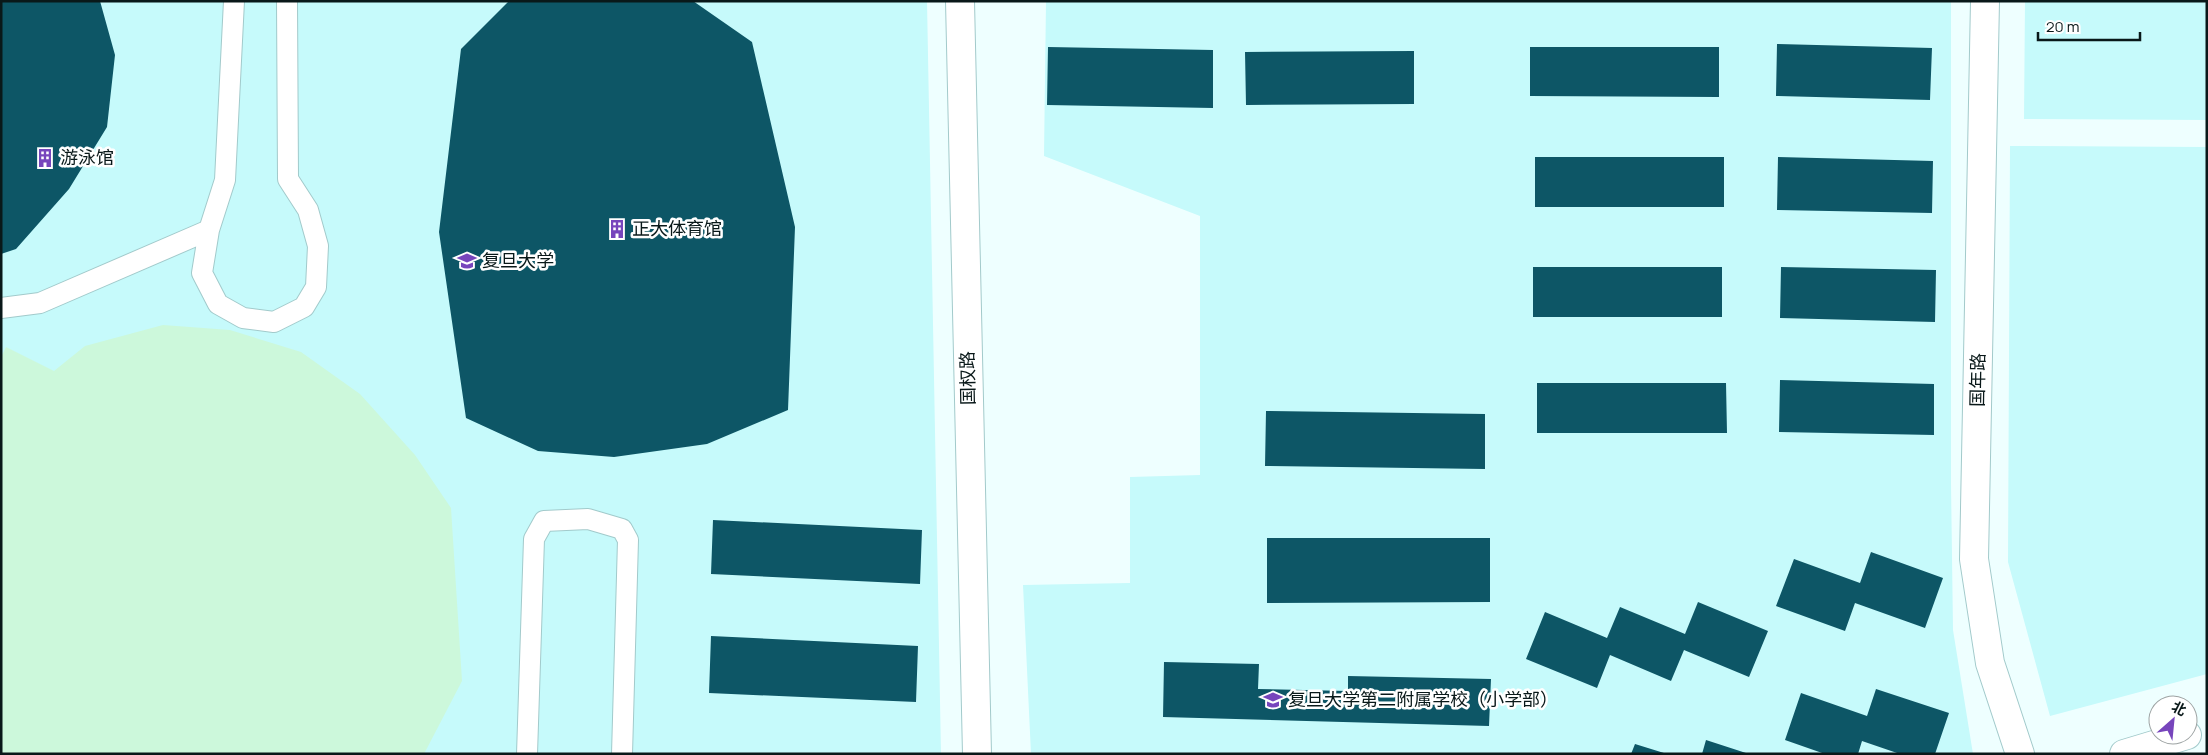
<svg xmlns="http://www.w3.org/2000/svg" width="2208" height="755" font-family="Manrope,'Noto Sans SC',sans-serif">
	<rect width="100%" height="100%" fill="#eff"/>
	<path fill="#c6fafb" d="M1 1H927L941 754H1Z
		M1046 1H1951V484L1953 630 1973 754H1031L1023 585 1130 583V477L1200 475V216L1044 156Z
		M2025 1H2207V120L2024 119Z
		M2010 146 2207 147V674L2050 716 2008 562Z"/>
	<path fill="#ccf8db" d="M163 325 230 330 301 352 360 394 415 455 451 508 462 681 424 754H1V357L6 347 54 371 85 346Z"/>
	<path fill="#0d5666" d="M1 1H100L115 55 107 127 69 189 16 249 1 254Z
		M509 1H693L752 42 795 227 788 410 707 444 614 457 538 451 466 418 439 232 461 49Z
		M1777 44 1932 48 1930 100 1776 96Z
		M1048 47 1213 50V108L1047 105Z
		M1530 47H1719V97L1530 96Z
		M1414 51V104L1246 105 1245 52Z
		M1535 157H1724V207H1535Z
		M1778 157 1933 161 1932 213 1777 210Z
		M1533 267H1722V317H1533Z
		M1781 267 1936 270 1935 322 1780 318Z
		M1780 380 1934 384V435L1779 432Z
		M1537 383H1726L1727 433H1537Z
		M1266 411 1485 414V469L1265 466Z
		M713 520 922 530 920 584 711 574Z
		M1267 538H1490V602L1267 603Z
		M1871 552 1943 578 1925 628 1855 603 1845 631 1776 606 1794 559 1860 583Z
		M1698 602 1768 631 1749 677 1684 650 1671 681 1610 655 1597 688 1526 659 1545 612 1607 638 1620 607 1685 634Z
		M711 636 918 646 916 702 709 693Z
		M1164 662 1259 664 1258 689 1348 691V676L1491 679 1489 726 1163 717Z
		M1876 689 1949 713 1935 754H1900L1862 741 1858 754H1825L1785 740 1801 693 1867 716Z
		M1706 740 1746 753V754H1702Z
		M1635 744 1664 753V754H1631Z"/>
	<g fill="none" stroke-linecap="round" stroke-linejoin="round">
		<g stroke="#a2cacb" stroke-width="22">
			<path id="lane" d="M234 1 225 180 209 230 202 273 218 304 243 318 274 322 304 307 316 287 318 246 308 210 288 179 287 1
				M1 308 40 303 209 230
				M527 754 534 539 544 521 588 519 622 529 628 540 622 754"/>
		</g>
		<g stroke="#a2cacb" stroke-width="30">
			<path id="street" d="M1985 1 1974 559 1990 663 2020 754"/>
		</g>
		<g stroke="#a2cacb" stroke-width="30">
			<path id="secondary" d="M960 1 977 754
				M2124 754 2187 735"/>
		</g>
		<use href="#lane" stroke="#fff" stroke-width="20"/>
		<use href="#street" stroke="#fff" stroke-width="28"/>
		<use href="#secondary" stroke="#fff" stroke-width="28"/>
	</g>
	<defs>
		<g id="building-bare" transform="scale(1.5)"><path d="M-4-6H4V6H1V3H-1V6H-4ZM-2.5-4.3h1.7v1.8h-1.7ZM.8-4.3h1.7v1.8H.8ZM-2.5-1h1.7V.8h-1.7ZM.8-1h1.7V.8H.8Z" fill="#7745bc" stroke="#fff" stroke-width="2.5" paint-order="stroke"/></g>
		<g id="university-bare" transform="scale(1.5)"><path d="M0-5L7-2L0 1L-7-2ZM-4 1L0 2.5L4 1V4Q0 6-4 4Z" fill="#7745bc" stroke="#fff" stroke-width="2.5" paint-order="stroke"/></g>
		<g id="school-bare" transform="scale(1.5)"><path d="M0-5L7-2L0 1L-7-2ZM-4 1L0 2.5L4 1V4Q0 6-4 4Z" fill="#7745bc" stroke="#fff" stroke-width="2.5" paint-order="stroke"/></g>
	</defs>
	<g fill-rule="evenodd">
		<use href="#building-bare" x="45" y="158"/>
		<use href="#building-bare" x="617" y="229"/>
		<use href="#university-bare" x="467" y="261"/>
		<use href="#school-bare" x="1273" y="700"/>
	</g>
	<g text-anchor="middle" stroke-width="5" stroke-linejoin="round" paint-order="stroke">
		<g font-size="18" fill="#091819" stroke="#fff" text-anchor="start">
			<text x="60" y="164">游泳馆</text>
			<text x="632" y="235">正大体育馆</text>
			<text x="482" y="267">复旦大学</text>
			<text x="1288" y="706">复旦大学第二附属学校（小学部）</text>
		</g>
		<g font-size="18" fill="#091819" stroke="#fff">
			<text transform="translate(968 378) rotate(-91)" y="6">国权路</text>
			<text transform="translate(1978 380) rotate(-89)" y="6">国年路</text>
		</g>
	</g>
	<rect width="2208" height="755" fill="none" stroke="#091819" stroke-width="5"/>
	<g transform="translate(2173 720) rotate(27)"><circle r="24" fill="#ffffff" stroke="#9da3a3"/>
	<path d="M0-4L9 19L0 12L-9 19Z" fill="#7745bc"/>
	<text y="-8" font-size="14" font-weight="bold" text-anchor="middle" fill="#091819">北</text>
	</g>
	<path d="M2038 32v8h102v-8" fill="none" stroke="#091819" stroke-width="2.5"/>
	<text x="2046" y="32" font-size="15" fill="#091819" stroke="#ffffff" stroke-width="4" paint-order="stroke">20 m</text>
</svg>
